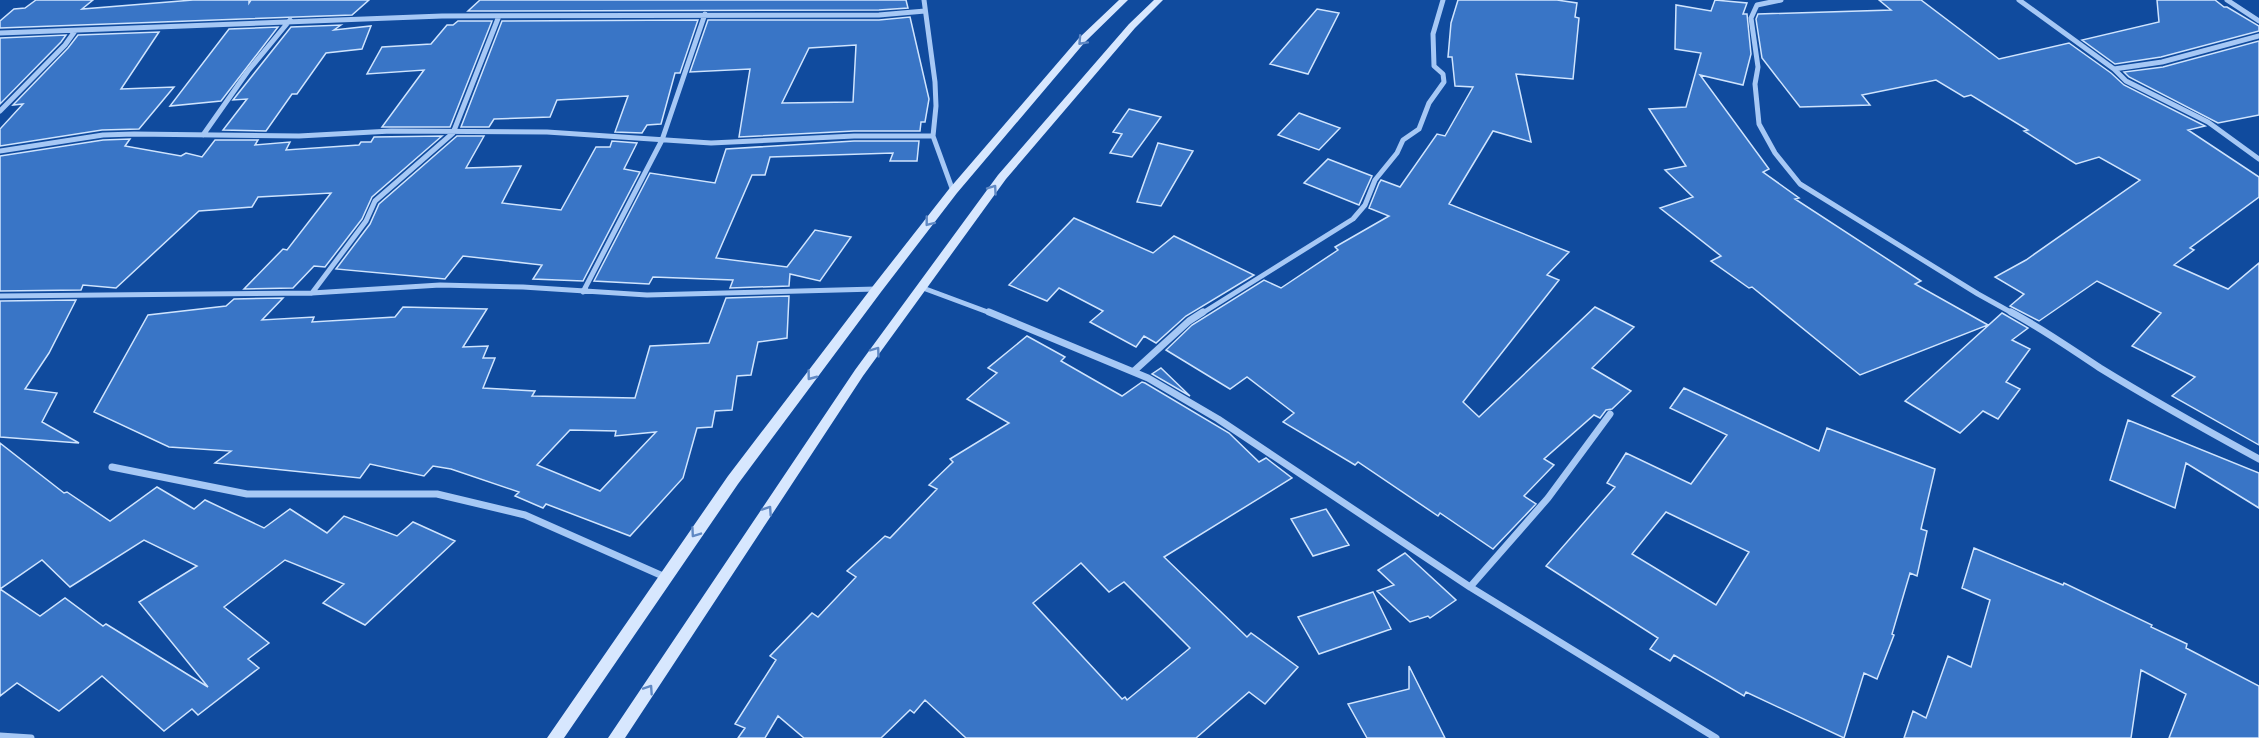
<svg xmlns="http://www.w3.org/2000/svg" width="2259" height="738" font-family="Quicksand,sans-serif">
	<rect width="100%" height="100%" fill="#104b9e"/>
	<path fill="#3975c6" stroke="#cfe4fe" stroke-width="1.5" fill-rule="evenodd" d="M36 0H93L82 9 193 0H249V3L251 0H369L352 15 0 28V21L14 9 25 8Z
		M480 0H906L908 8 879 10 468 11Z
		M1458 0H1557L1577 3 1575 17 1579 18 1573 79 1516 74 1531 142 1493 131 1449 204 1569 252 1547 275 1559 280 1463 402 1479 417 1595 307 1634 327 1592 368 1631 391 1612 409 1606 410 1600 418 1594 415 1544 459 1554 465 1524 496 1536 504 1493 549 1440 513 1438 516 1358 462 1355 465 1283 422 1294 413 1247 377 1230 389 1166 350 1192 325 1264 280 1281 288 1338 250 1335 247 1389 216 1369 208 1379 183 1381 180 1400 187 1437 134 1445 136 1473 87 1455 86 1452 57H1448L1451 23Z
		M1715 0 1747 3 1743 14H1747L1751 54 1743 85 1700 75 1769 169 1763 172 1799 198 1795 199 1921 281 1915 284 1988 325 1860 375 1752 287 1749 288 1711 261 1721 256 1660 208 1693 197 1665 170 1686 166 1649 109 1686 107 1701 53 1675 49 1676 5 1711 11Z
		M1879 0H1921L1999 59 2069 43 2111 73 2124 85 2205 126 2188 130 2259 177V197L2190 248 2194 250 2174 265 2228 289 2259 263V445L2172 396 2195 377 2132 346 2161 313 2097 281 2039 321 2010 306 2024 294 1995 277 2026 260 2140 180 2099 157 2076 164 2024 131 2028 130 1971 95 1964 97 1936 80 1862 95 1870 105 1800 107 1762 58 1756 19 1758 14 1891 10Z
		M2157 0H2215L2224 7H2227L2259 26V31L2161 57 2115 64 2082 40 2159 22Z
		M1317 9 1339 13 1308 74 1270 64Z
		M910 17 929 99 925 122H921L920 131H854L739 137 750 69 690 72 708 20H879ZM856 45 853 102 782 103 809 48Z
		M698 20 680 73H675L661 124 647 125 642 133 615 132 628 96 557 100 550 117 494 119 489 127H461L502 21Z
		M458 21H492L450 127H382L424 70 367 74 382 47 431 44 447 25H453Z
		M341 25 334 30 371 26 362 49 326 53 297 94H292L266 131 223 130 247 99 233 100 291 27Z
		M278 27 221 101 170 106 229 29Z
		M159 32 121 89 174 87 139 129 102 130 0 146V129L23 104 13 105 68 48 78 35Z
		M66 35 61 42 0 104V38Z
		M2259 41V115L2218 123 2129 77 2124 72 2163 67Z
		M1129 109 1161 117 1132 157 1110 153 1122 134 1113 132Z
		M1299 113 1340 128 1319 150 1278 135Z
		M442 136 372 197 362 219 325 267 314 266 293 288 244 289 283 249 287 250 331 193 258 197 252 207 199 211 116 288 83 285 81 290 0 291V156L103 140 130 139 125 146 181 156 186 153 202 157 215 140H258L255 145 290 142 286 150 359 145 361 142H371L374 137Z
		M457 136H484L466 168 521 166 502 203 561 210 596 147H610L612 141 637 143 624 169 640 172 583 281 533 279 542 265 463 256 445 279 336 269 370 224 379 204Z
		M854 141H919L917 161H890L893 153 770 157 765 175H752L716 258 787 267 815 230 851 237 820 281 790 274 789 286 730 288 733 280 653 277 649 284 594 281 650 173 715 183 726 149Z
		M1158 143 1193 151 1161 206 1137 202Z
		M1328 159 1372 176 1359 205 1304 183Z
		M1074 218 1153 253 1174 236 1254 275 1186 316 1156 343 1144 336 1136 347 1090 322 1103 311 1059 288 1047 301 1009 285Z
		M789 296 787 338 758 342 751 375 737 376 732 410 715 411 712 427 697 428 683 478 630 536 546 504 543 508 515 496 519 492 451 469 433 466 424 476 370 464 360 478 215 463 231 451 169 447 94 412 148 315 226 306 234 299 283 298 262 320 314 317 312 322 395 317 403 307 487 309 463 347 488 346 483 358H495L483 388 535 391 532 396 635 398 650 346 709 343 726 298ZM570 430 616 431 615 436 656 432 600 491 537 465Z
		M76 300 49 353 25 389 57 393 42 422 79 443 0 437V301Z
		M2002 313 2028 328 2012 340 2030 349 2006 382 2020 389 1998 419 1983 411 1960 433 1905 401Z
		M1027 336 1065 357 1061 361 1122 396 1142 382 1145 383 1229 433 1259 462 1266 458 1292 478 1164 557 1247 637 1251 633 1298 667 1265 704 1249 692 1196 738H966L925 700 914 713 910 710 881 738H804L778 716 765 738H738L745 728 735 724 776 660 770 656 812 613 818 617 856 577 847 571 885 536 890 538 937 489 929 485 953 462 950 459 1009 423 967 399 997 373 988 368ZM1081 563 1109 592 1124 582 1190 648 1127 700 1125 697 1122 699 1033 603Z
		M1161 368 1190 396 1152 374Z
		M1684 388 1819 451 1827 428 1935 469 1921 529 1927 531 1917 576 1910 573 1892 634 1894 635 1877 679 1864 673 1844 738 1746 692 1744 696 1674 655 1670 661 1650 649 1658 638 1546 566 1615 487 1607 483 1626 453 1691 484 1727 435 1670 408ZM1666 512 1749 552 1716 605 1632 554Z
		M2128 420 2259 473V508L2186 463 2175 508 2110 480Z
		M0 443 64 493 67 492 110 521 157 487 194 509 205 500 264 528 290 509 327 533 344 516 397 536 413 522 455 541 365 625 323 603 344 584 285 560 224 607 269 643 248 659 259 668 198 715 192 709 164 731 102 676 59 711 17 683 0 696V589L40 616 65 598 103 626 106 624 208 687 139 602 197 566 144 540 70 587 42 560 0 589Z
		M1326 509 1349 545 1313 556 1291 519Z
		M1974 548 2063 585 2064 583 2152 625 2151 627 2187 644 2186 648 2259 686V738H2169L2186 694 2141 670 2131 738H1904L1913 711 1926 718 1948 656 1971 667 1990 600 1962 588Z
		M1405 553 1456 600 1430 618 1428 616 1410 622 1377 591 1394 585 1378 570Z
		M1373 592 1391 629 1319 654 1298 617Z
		M1409 666 1445 738H1367L1348 704 1409 689Z"/>
	<g fill="none" stroke-linecap="round" stroke-linejoin="round">
		<path stroke="#a6c8f5" stroke-width="5" d="M924 0 935 82 936 106 933 136 953 191
			M1781 0 1757 5 1751 18 1758 67 1755 84 1759 124 1775 153 1800 184 1978 294 2014 314
			M2019 0 2114 69 2126 81 2208 122 2259 159
			M2227 0 2259 21
			M0 33 442 16 879 15 925 11
			M2114 69 2162 62 2259 36
			M0 111 65 45 75 31
			M203 135 248 71 290 20
			M0 151 103 135 134 134 299 136 391 131 547 132 711 143 854 136H933
			M923 288 993 314
			M583 292 662 140 705 14
			M312 293 366 221 375 201 453 133 499 16
			M0 296 312 293 440 285 523 287 647 295 876 289
			M1201 314 1353 219 1365 205 1375 180 1397 153 1403 140 1419 129 1429 103 1444 82 1443 74 1434 66 1433 34 1443 0"/>
		<path stroke="#a6c8f5" stroke-width="7" d="M989 312 1148 378 1218 419 1470 587 1716 738
			M2011 312C2043 329 2071 349 2100 368 2152 400 2206 430 2259 459
			M1134 371 1189 321 1203 312
			M112 467 247 494H437L525 515 665 577
			M1470 587 1548 498 1610 414
			M0 736 31 738"/>
		<path fill="#d7e7fe" fill-rule="evenodd" d="M1119 0H1128L1085 42 957 193 881 292 738 484 564 738H547L728 476 873 286 949 189 1079 38Z
			M1154 0H1163L1135 28 1006 179 863 376 625 738H608L855 370 998 175 1129 24Z"/>
	</g>
	<defs><path id="oneway-chevron" d="M-2-3.5L2.5 0L-2 3.5" fill="none" stroke-width="1.6" stroke-linecap="round" stroke-linejoin="round" transform="scale(1.5)"/></defs>
	<g stroke="#6089c4">
		<use href="#oneway-chevron" transform="translate(1082 41) rotate(133)"/>
		<use href="#oneway-chevron" transform="translate(993 189) rotate(-55)"/>
		<use href="#oneway-chevron" transform="translate(929 222) rotate(128)"/>
		<use href="#oneway-chevron" transform="translate(876 351) rotate(-54)"/>
		<use href="#oneway-chevron" transform="translate(811 376) rotate(127)"/>
		<use href="#oneway-chevron" transform="translate(768 510) rotate(-56)"/>
		<use href="#oneway-chevron" transform="translate(695 533) rotate(125)"/>
		<use href="#oneway-chevron" transform="translate(649 689) rotate(-56)"/>
	</g>
</svg>
